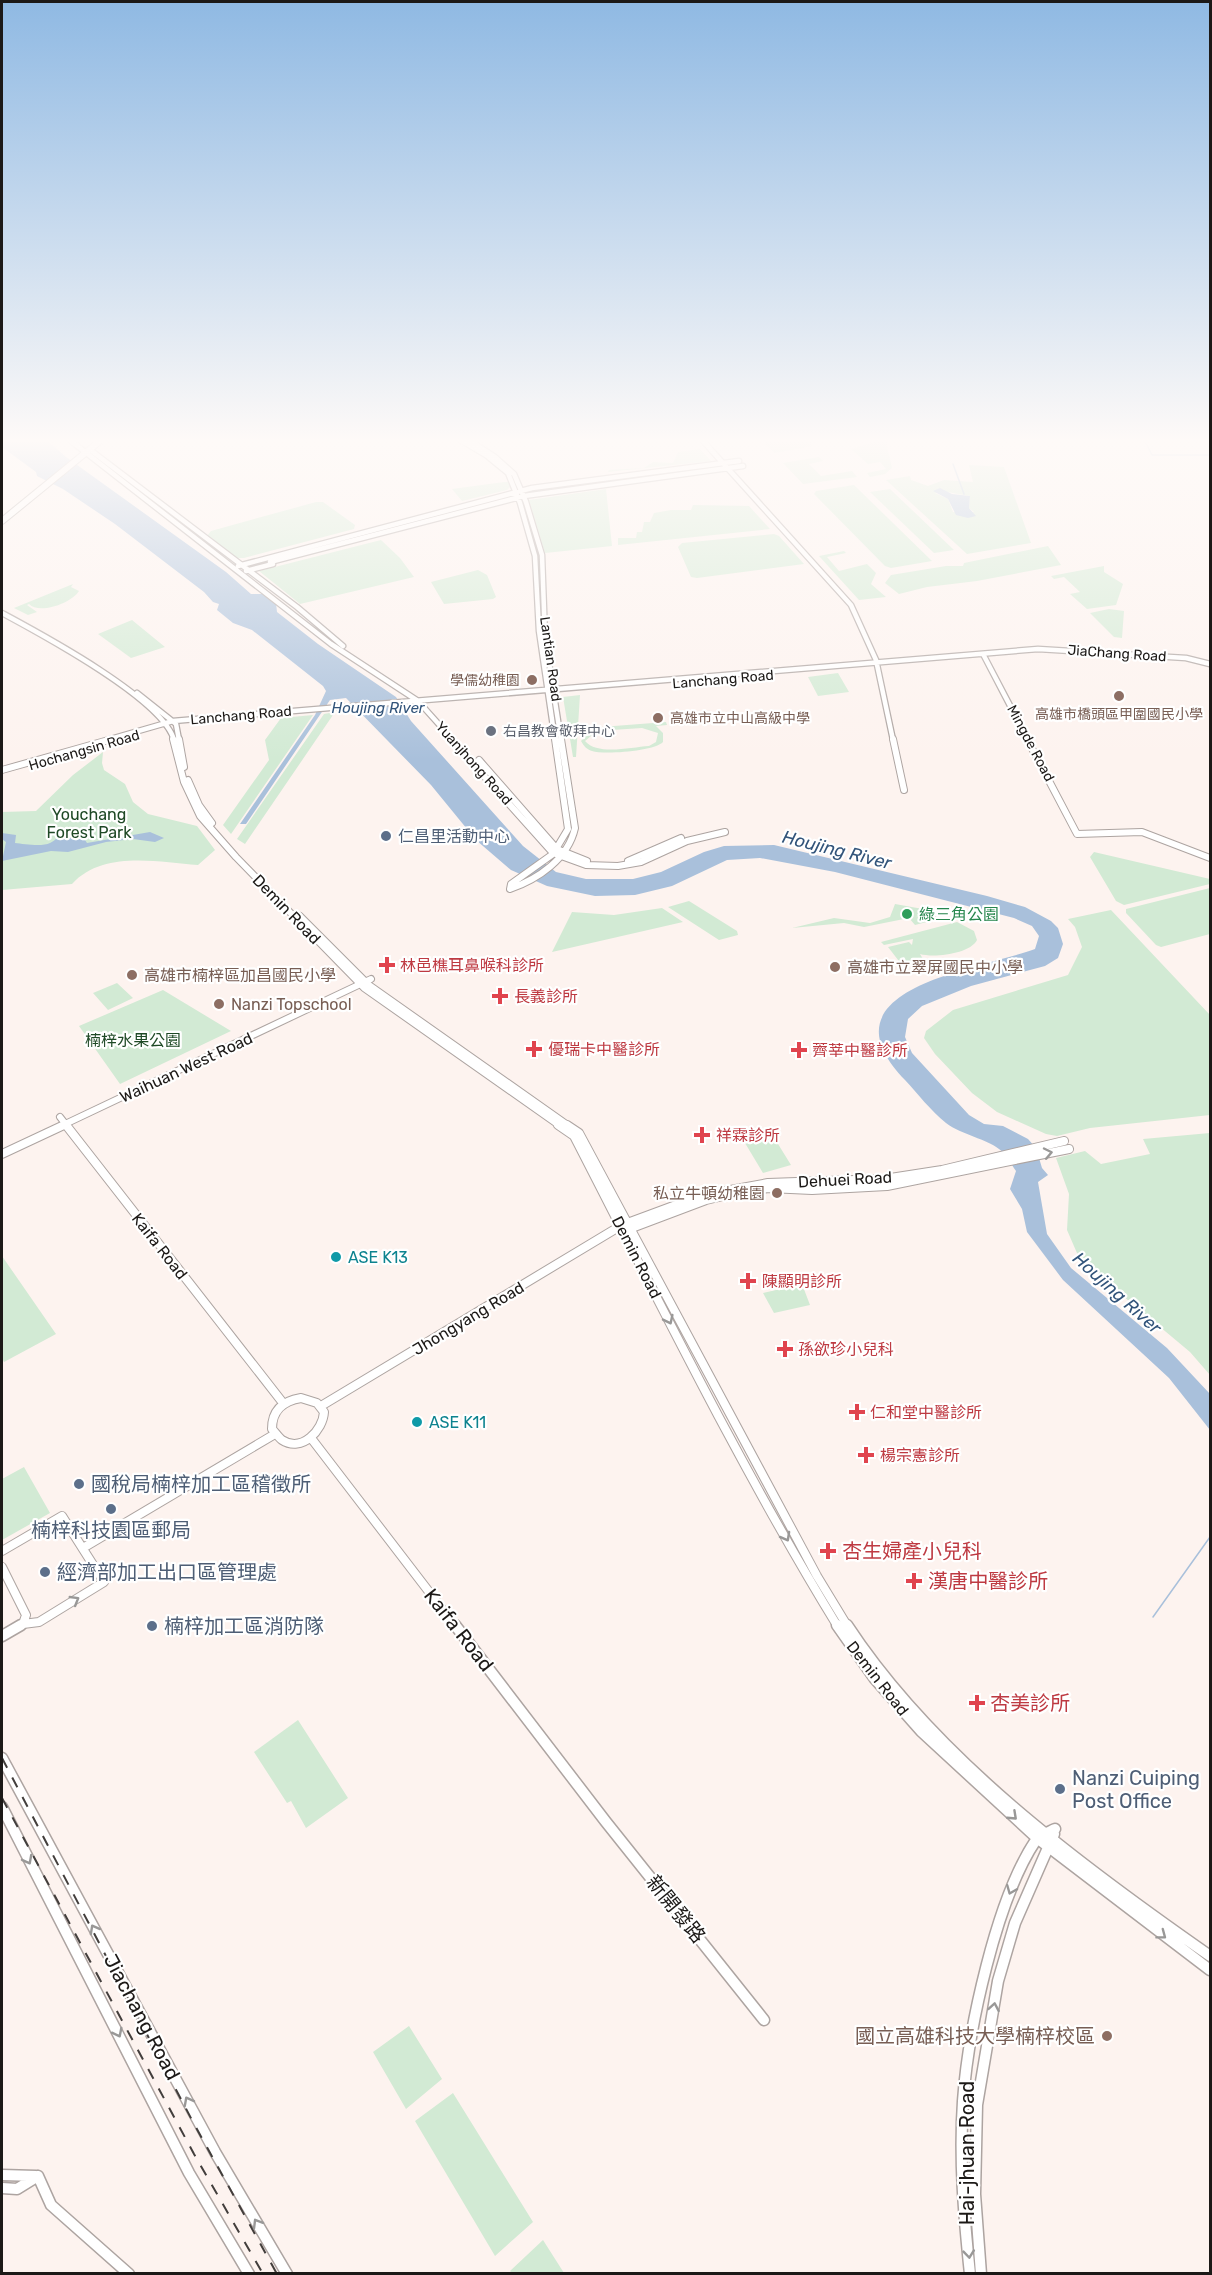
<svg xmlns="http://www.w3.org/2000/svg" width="1212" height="2275" font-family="Rubik,'Noto Sans TC',sans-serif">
	<rect width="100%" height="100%" fill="#fdf3ef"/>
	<path fill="#d2ead4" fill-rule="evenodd" d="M763 441H809L813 446 774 453Z
		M878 441H886L892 468 885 474 870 477 867 473 886 469 880 462 868 464 851 449Z
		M700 449 711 461 608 472 609 470 644 468 653 462 673 463 678 452Z
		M819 457 823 461 809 464 821 476 852 471 857 477 803 484 783 463Z
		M969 465 1004 467 1031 543 967 554 886 480 910 476 911 480 928 486 944 480 973 482ZM947 492 970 496 969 508 974 512H953L948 499 935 493Z
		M504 482H508L510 487 507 490 462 501 452 489Z
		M854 485 932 561 891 568 885 566 814 494 816 491Z
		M606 489 612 546 545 553 529 500Z
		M890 489 954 550 934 553 870 492Z
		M316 502H323L355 525 354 529 244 558H236L207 536 211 531Z
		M693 505 749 506 770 529 618 545V538H636L637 532H642L644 522H650L654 513 671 510H691Z
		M774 534 779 536 804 564 697 578 691 577 678 547 682 543Z
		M381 540 400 558 414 577 300 604 259 571Z
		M1048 546 1061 565 977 581 927 587 899 594 885 583 891 575 946 566H963L964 563Z
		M844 551 846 553 827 557 839 571 867 564 876 573 871 584 886 597 859 600 819 556Z
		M1104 566V572L1123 584 1116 605 1087 609 1070 594 1080 592 1064 577 1054 579 1051 576Z
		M478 570 487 575 496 597 493 599 444 604 431 582Z
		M73 584 71 587 79 591C72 603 39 615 29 604L27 605 37 612 28 615 14 608Z
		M1109 609 1124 611 1122 638 1114 637 1090 613Z
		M132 620 165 647 131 658 98 634Z
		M838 673 849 692 818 696 808 677Z
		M580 695 576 757H573L563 697Z
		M335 712 245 844 237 839 324 714Z
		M313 715 231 834 223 825 269 760 265 740 281 718Z
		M666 722 667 725 656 726 663 733V742C655 751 604 755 592 751 586 749 584 746 581 741L590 731 588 728ZM642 728 658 733 656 742 649 746C631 747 598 756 585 741L597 731Z
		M103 752 102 763 104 770 125 784 133 802 148 814 197 826 215 850 198 865C157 862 103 850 72 884L2 890V812L36 811 73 775Z
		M1094 852 1210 879V884L1124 905 1116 901 1090 857Z
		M1210 888V934L1161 947 1156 945 1126 913V909Z
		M689 901 737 931 738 935 719 940 668 907Z
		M895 904 934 911 915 917 933 913 938 919 915 925 909 918 864 927 844 923 792 928 834 918 870 923 890 917Z
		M662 908 683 922 552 952 572 912 614 915Z
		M1111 910 1210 1015V1115L1090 1128 1057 1136 1046 1134 997 1112 972 1093 935 1054 924 1038 926 1031 953 1010 1068 975 1082 947 1075 927 1068 919Z
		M957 922 974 931 977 940C970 954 934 958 920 954L923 959 902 965 888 947 909 942 912 945 913 939 884 945 881 942Z
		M117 983 133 998 108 1010 93 993Z
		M163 990 231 1031 120 1084 79 1026Z
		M770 1131 791 1165 763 1173 742 1138Z
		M1210 1133V1375L1190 1352 1080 1260 1067 1230 1069 1194 1056 1158 1085 1151 1101 1164 1150 1154 1143 1139Z
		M2 1256 56 1334 4 1362 2 1358Z
		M802 1284 810 1305 774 1313 763 1293Z
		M24 1467 50 1513 2 1540V1479Z
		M298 1720 348 1798 306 1828 291 1801 287 1803 254 1752Z
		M409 2026 442 2079 406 2109 373 2052Z
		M453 2093 533 2222 495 2256 415 2121Z
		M543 2240 564 2273H512L510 2271Z"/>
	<path fill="#a9c0db" d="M2 441H48L66 457 226 572 251 594H263L276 603 277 612 318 644 396 697 411 721 523 846 556 872 586 879H633L661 872 704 852 724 846 774 845 987 896 1025 907 1051 921 1058 928 1063 944 1058 958 1045 966 971 986 922 1006 908 1019 905 1037 912 1053 969 1115 984 1124 1003 1126 1028 1139 1036 1148 1042 1168 1048 1175 1038 1182 1047 1234 1071 1268 1167 1348 1210 1394V1430L1169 1378 1063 1280 1027 1232 1022 1209 1010 1189 1016 1171C1011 1164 1006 1154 999 1149 987 1139 962 1135 946 1123 930 1110 918 1094 905 1080 816 988 978 970 1035 949L1039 936 1032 926 1014 918 835 872 760 858 727 860 672 886 635 895 595 896 547 886 511 870 476 840 431 785 346 698 330 700 246 824H240L315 715 326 691 323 686 252 630 233 623 217 610 219 604 213 602 204 592 115 524 63 489 37 476 36 472 2 447Z
		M940 488 952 494 970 496 969 508 976 516 968 518 956 515 948 499 933 491Z
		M75 829H78L87 843 150 832 164 838 155 842 133 839 106 842 68 852 51 851 2 861 6 842 2 839V833L16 835 15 843C24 844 42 847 50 843 61 838 58 830 75 829Z"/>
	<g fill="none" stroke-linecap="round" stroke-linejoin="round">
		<path stroke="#a9c0db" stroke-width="1.5" d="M1145 441 1152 455H1210
			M953 464 964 494
			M1153 1617 1210 1537"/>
		<g stroke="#ada4a1" stroke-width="7">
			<path id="minor-far3" d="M71 441 331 644 418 701 453 740
				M462 441 486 455 508 473 520 503 535 556 539 631 555 740
				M470 441 495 457 514 474 526 502 542 555 545 637 561 740
				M703 441 851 605 876 660 893 740
				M93 452 297 607 343 646
				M270 562 524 496 743 466
				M238 566 532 488 739 461
				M246 571 273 564
				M2 613C41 634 163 699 174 740
				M983 654 1028 740
				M137 693 176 724 179 740
				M107 740 173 721 1038 649 1186 658 1210 664"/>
		</g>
		<g stroke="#ada4a1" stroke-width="8">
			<path id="minor-far2" d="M173 739 184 782 200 816 236 857 364 988 560 1126
				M179 739 184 767
				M451 739 553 853 586 865 618 866 641 862 687 841 725 832
				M555 739 568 829 553 854 511 884 510 889C538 879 568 859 575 828L561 739
				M893 739 904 790
				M1027 739 1077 834 1142 832 1210 858
				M479 760 557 849 587 861
				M2 770 112 739
				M188 780 199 805 212 823
				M628 861 681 838
				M300 916 369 985 569 1126
				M60 1117 67 1126
				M61 1126 371 979"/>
		</g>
		<g stroke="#ada4a1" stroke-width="10">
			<path id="minor-far1" d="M66 1125 283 1403
				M558 1125 574 1136C659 1301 741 1469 838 1627
				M567 1125 579 1133 817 1576 848 1627
				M2 1154 64 1125
				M629 1229 706 1200 744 1191 769 1188 812 1190 887 1186 1069 1149
				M301 1398 317 1403 324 1412C323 1430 302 1453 282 1440 279 1438 275 1432 272 1429 272 1410 283 1401 301 1398Z
				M321 1406 622 1225 703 1195 768 1183 884 1179 942 1170 1064 1141
				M311 1438 456 1627
				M83 1548 275 1434
				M2 1551 62 1516 104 1582 39 1622 23 1624
				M2 1567 26 1615 23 1624 18 1627"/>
		</g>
		<g stroke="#ada4a1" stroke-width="13">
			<path id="minor" d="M455 1625 606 1822 764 2020
				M837 1625 875 1679 921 1731 1037 1838 1210 1970
				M847 1625C934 1758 1081 1866 1210 1956
				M2 1636 21 1625
				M2 1758 215 2152 287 2274
				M2 1807 189 2173 249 2274
				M2 2175 36 2176
				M38 2176 51 2205 129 2274
				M2 2188 17 2189 38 2176
				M970 2274C964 2217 959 2159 963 2101 968 2031 996 1899 1036 1840 1040 1835 1049 1832 1055 1829
				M981 2274 975 2194 977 2105 998 1981 1015 1923 1054 1834"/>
		</g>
		<g stroke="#ada4a1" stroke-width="8">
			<path id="major" d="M2 521 100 441"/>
		</g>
		<use href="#minor-far3" stroke="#fff" stroke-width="4.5"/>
		<use href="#minor-far2" stroke="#fff" stroke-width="6"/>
		<use href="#minor-far1" stroke="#fff" stroke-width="8"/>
		<use href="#minor" stroke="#fff" stroke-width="10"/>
		<use href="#major" stroke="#fff" stroke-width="6"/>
		<path stroke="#423e3c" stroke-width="2" stroke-dasharray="11 11" stroke-linecap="butt" d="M2 1758 193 2122 277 2274
			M2 1798 194 2154 263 2274"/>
	</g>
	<defs><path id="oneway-chevron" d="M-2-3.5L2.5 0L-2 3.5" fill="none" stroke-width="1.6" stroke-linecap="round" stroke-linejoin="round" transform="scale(1.5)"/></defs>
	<g stroke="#999897">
		<use href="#oneway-chevron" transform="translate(1048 1153) rotate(-12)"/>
		<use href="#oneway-chevron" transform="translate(669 1320) rotate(64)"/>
		<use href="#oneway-chevron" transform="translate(786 1537) rotate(61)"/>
		<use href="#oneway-chevron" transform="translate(75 1600) rotate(-31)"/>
		<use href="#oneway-chevron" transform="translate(1013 1816) rotate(43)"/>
		<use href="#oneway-chevron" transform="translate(28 1860) rotate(62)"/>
		<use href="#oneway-chevron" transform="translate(1011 1890) rotate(112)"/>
		<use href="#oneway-chevron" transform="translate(94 1929) rotate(-119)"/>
		<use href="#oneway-chevron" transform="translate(1162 1935) rotate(37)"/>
		<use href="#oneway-chevron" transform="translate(994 2007) rotate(-80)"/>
		<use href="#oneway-chevron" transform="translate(118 2033) rotate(63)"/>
		<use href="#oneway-chevron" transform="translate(188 2101) rotate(-118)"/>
		<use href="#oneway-chevron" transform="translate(257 2223) rotate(-121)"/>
		<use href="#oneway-chevron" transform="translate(969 2254) rotate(84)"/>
	</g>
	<linearGradient id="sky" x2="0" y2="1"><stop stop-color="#8fb9e3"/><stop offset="0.58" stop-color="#fefaf8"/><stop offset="1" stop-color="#fefaf8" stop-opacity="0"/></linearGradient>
	<rect width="1212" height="760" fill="url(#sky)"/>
	<g fill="#8d6e63" stroke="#fff" stroke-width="2">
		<circle cx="532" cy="680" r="6"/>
		<circle cx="1119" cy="696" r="6"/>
		<circle cx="658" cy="718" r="6"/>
		<circle cx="835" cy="967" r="6"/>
		<circle cx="132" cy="975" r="6"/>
		<circle cx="219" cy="1004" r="6"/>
		<circle cx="777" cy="1193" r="6"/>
		<circle cx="1107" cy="2036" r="6"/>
	</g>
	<circle fill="#6b7280" stroke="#fff" stroke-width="2" cx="491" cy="731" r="6"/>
	<g fill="#5c6f8a" stroke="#fff" stroke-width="2">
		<circle cx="386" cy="836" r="6"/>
		<circle cx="79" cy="1484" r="6"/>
		<circle cx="111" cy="1509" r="6"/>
		<circle cx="45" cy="1572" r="6"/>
		<circle cx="152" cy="1626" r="6"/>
		<circle cx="1060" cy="1789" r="6"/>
	</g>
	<circle fill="#2e9e5b" stroke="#fff" stroke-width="2" cx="907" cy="914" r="6"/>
	<g fill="#e0444e" stroke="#fff" stroke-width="2">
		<path d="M384 956h6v6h6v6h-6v6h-6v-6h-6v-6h6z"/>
		<path d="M497 987h6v6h6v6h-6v6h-6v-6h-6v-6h6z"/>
		<path d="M531 1040h6v6h6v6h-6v6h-6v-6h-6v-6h6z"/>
		<path d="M796 1041h6v6h6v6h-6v6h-6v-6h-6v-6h6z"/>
		<path d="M699 1126h6v6h6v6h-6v6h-6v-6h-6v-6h6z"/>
		<path d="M745 1272h6v6h6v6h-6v6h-6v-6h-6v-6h6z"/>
		<path d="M782 1340h6v6h6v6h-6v6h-6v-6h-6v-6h6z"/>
		<path d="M854 1403h6v6h6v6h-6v6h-6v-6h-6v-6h6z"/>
		<path d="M863 1446h6v6h6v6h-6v6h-6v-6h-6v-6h6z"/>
		<path d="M825 1542h6v6h6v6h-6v6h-6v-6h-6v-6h6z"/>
		<path d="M911 1572h6v6h6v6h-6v6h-6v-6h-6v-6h6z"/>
		<path d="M974 1694h6v6h6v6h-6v6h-6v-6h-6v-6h6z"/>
	</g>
	<g fill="#0f9aa8" stroke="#fff" stroke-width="2">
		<circle cx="336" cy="1257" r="6"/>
		<circle cx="417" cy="1422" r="6"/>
	</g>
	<g text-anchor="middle" stroke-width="4.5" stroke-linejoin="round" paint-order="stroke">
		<g font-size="14" fill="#1c1917" stroke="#fff">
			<text transform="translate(1117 653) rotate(4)" y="5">JiaChang Road</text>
			<text transform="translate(551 659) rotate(82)" y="5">Lantian Road</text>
			<text transform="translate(723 679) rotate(-5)" y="5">Lanchang Road</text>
			<text transform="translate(241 715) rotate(-5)" y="5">Lanchang Road</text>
			<text transform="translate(1031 743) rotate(62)" y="5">Mingde Road</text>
			<text transform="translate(84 750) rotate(-16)" y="5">Hochangsin Road</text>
			<text transform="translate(474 763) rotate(48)" y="5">Yuanjhong Road</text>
		</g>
		<g font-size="14" fill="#785e54" stroke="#fff" text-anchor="end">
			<text x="520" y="685">學儒幼稚園</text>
			<text x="1119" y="719" text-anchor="middle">高雄市橋頭區甲圍國民小學</text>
			<text x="670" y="723" text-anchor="start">高雄市立中山高級中學</text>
		</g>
		<g font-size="14" fill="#5b616d" stroke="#fff" text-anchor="start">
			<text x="503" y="736">右昌教會敬拜中心</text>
		</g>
		<g font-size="15" font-style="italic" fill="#32547a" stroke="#fff">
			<text x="378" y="713">Houjing River</text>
		</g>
		<g font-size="16" fill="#1f4926" stroke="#fff">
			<text x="89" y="820">Youchang<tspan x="89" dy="18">Forest Park</tspan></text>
			<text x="133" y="1046">楠梓水果公園</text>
		</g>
		<g font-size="16" fill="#4e5e75" stroke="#fff" text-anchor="start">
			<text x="398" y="842">仁昌里活動中心</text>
		</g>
		<g font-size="16" fill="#1c1917" stroke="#fff">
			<text transform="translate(287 909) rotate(46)" y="6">Demin Road</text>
			<text transform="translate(186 1067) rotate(-25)" y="6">Waihuan West Road</text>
			<text transform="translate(845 1179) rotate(-3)" y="6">Dehuei Road</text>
			<text transform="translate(160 1246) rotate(52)" y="6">Kaifa Road</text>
			<text transform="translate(637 1257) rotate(63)" y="6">Demin Road</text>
			<text transform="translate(468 1318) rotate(-31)" y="6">Jhongyang Road</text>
			<text transform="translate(878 1678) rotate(52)" y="6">Demin Road</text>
		</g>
		<g font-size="16" fill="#27864d" stroke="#fff" text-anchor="start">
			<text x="919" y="920">綠三角公園</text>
		</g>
		<g font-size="16" fill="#be3a42" stroke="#fff" text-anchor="start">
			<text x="400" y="971">林邑樵耳鼻喉科診所</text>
			<text x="514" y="1002">長義診所</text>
			<text x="548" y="1055">優瑞卡中醫診所</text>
			<text x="812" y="1056">薺莘中醫診所</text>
			<text x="716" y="1141">祥霖診所</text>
			<text x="762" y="1287">陳顯明診所</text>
			<text x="798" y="1355">孫欲珍小兒科</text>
			<text x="870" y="1418">仁和堂中醫診所</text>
			<text x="880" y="1461">楊宗憲診所</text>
		</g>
		<g font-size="16" fill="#785e54" stroke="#fff" text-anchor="start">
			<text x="847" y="973">高雄市立翠屏國民中小學</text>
			<text x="144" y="981">高雄市楠梓區加昌國民小學</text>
			<text x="231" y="1010">Nanzi Topschool</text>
			<text x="765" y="1199" text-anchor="end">私立牛頓幼稚園</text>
		</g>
		<g font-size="16" fill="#0d838f" stroke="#fff" text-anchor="start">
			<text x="348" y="1263">ASE K13</text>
			<text x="429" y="1428">ASE K11</text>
		</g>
		<g font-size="18" font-style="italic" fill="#32547a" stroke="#fff">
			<text transform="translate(837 850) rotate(14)" y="6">Houjing River</text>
			<text transform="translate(1117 1293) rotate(42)" y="6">Houjing River</text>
		</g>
		<g font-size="20" fill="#4e5e75" stroke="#fff" text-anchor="start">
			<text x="91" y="1491">國稅局楠梓加工區稽徵所</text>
			<text x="111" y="1537" text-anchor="middle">楠梓科技園區郵局</text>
			<text x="57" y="1579">經濟部加工出口區管理處</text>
			<text x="164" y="1633">楠梓加工區消防隊</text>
			<text x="1072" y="1785">Nanzi Cuiping<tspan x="1072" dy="23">Post Office</tspan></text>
		</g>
		<g font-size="20" fill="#be3a42" stroke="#fff" text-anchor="start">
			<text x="842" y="1558">杏生婦產小兒科</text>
			<text x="928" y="1588">漢唐中醫診所</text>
			<text x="990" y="1710">杏美診所</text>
		</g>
		<g font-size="20" fill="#1c1917" stroke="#fff">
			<text transform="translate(459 1630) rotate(52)" y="7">Kaifa Road</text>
			<text transform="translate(676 1909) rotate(51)" y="7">新開發路</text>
			<text transform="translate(142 2017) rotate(62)" y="7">Jiachang Road</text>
			<text transform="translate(967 2153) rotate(-90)" y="7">Hai-jhuan Road</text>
		</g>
		<g font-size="20" fill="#785e54" stroke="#fff" text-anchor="end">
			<text x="1095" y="2043">國立高雄科技大學楠梓校區</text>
		</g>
	</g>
	<rect width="1212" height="2275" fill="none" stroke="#1c1917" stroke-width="6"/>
</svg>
